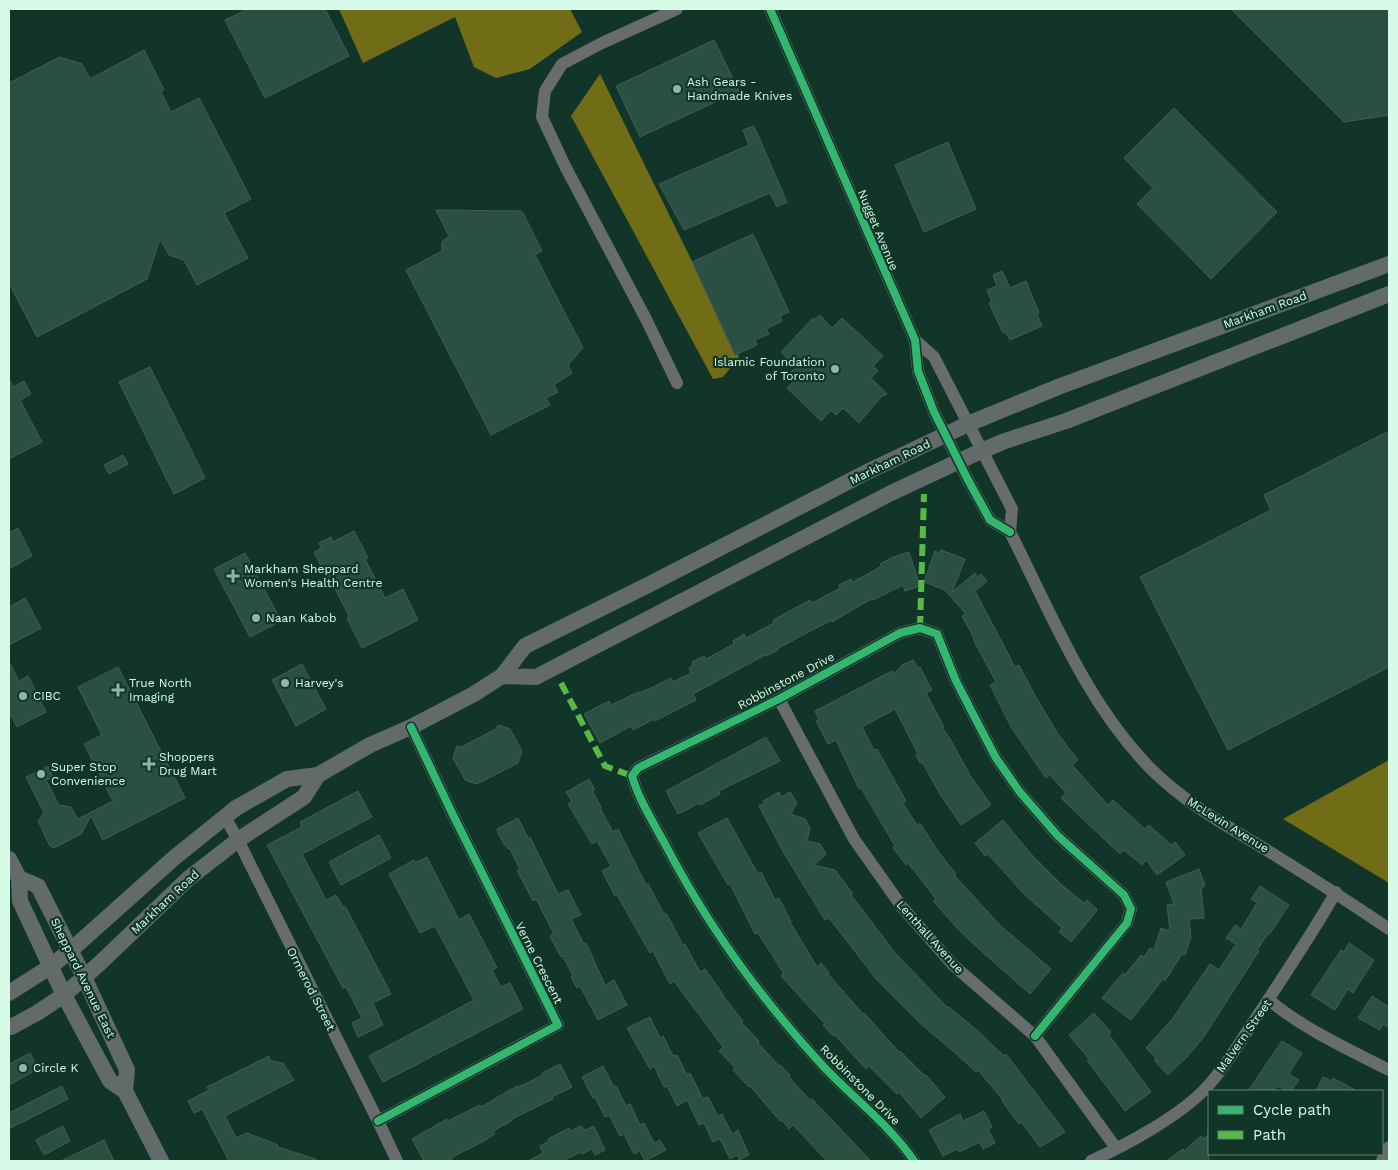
<svg xmlns="http://www.w3.org/2000/svg" width="1398" height="1170" font-family="'Work Sans',sans-serif">
	<rect width="100%" height="100%" fill="#123529"/>
	<path fill="#716d16" d="M339 9H570L582 32 530 69 496 78 474 67 455 17 363 63Z
		M600 74 739 357 723 377 713 379 571 116Z
		M1389 760V883L1283 819Z"/>
	<path fill="#2a5044" stroke="#405e52" d="M248 9H325L349 56 265 98 225 20Z
		M1231 9H1389V115L1344 122Z
		M714 40 739 91 640 137 616 86Z
		M144 50 164 90 161 92 171 112 199 98 251 199 224 213 248 258 197 285 184 260 169 255 160 239 147 279 37 337 9 283V83L60 57 82 64 90 79Z
		M1174 108 1277 212 1211 279 1137 204 1153 188 1124 158Z
		M754 126 787 202 777 207 770 193 684 230 659 184 749 145 743 130Z
		M948 142 976 209 924 232 895 165Z
		M436 210 520 211 523 213 542 251 535 255 583 348 568 365 572 373 554 385 558 392 546 398 550 405 491 435 406 270 442 251V242L449 236Z
		M753 234 789 312 780 316 782 321 766 329 769 334 755 340 757 345 735 355 692 262Z
		M1002 271 1010 288 1026 281 1039 313 1037 314 1042 326 1010 340 1005 332 1003 333 989 303 992 302 987 290 997 286 993 275Z
		M820 315 832 328 842 318 883 356 873 366 878 371 871 378 887 394 881 397 859 423 843 408 836 415 831 410 821 421 787 388 796 379 791 372 796 367 781 352 813 318 815 319Z
		M150 367 205 478 174 494 119 382Z
		M9 379 13 387 24 381 31 394 20 400 42 442 9 459Z
		M1389 431V667L1228 750 1140 577 1271 510 1264 495Z
		M123 455 128 464 109 474 104 465Z
		M18 528 32 556 9 569V533Z
		M354 531 368 558 365 559 385 598 403 589 418 620 362 648 347 618 349 616 329 577 327 578 314 552 321 548 319 543 331 537 333 542Z
		M941 550 965 559 952 592 975 573 977 577 981 574 987 581 975 591 1015 667 1019 665 1037 699 1058 734 1078 760 1072 765 1108 805 1113 800 1145 829 1149 825 1171 845 1175 842 1185 855 1157 875 1146 860 1142 865 1124 850 1120 854 1069 806 1061 798 1066 793 1050 775 1046 778 1011 727 990 685 996 682 973 639 974 638 962 616 966 614 945 590 924 582 935 551 940 553Z
		M909 552 920 586 905 591 903 585 873 600 872 599 864 603 832 622V620L797 638 777 649 778 650 766 656 765 655 693 694 696 700 655 721 654 719 633 730 631 726 600 743 584 714 609 701 611 705 638 692 639 693 649 689 671 678 673 682 691 673 689 668 693 665 692 662 704 656 706 659 734 644 733 641 744 634 746 638 774 623 773 620 810 600 812 603 840 588 839 585 851 579 853 582 882 566 880 564 891 558Z
		M245 553 281 621 250 637 214 569Z
		M25 598 41 628 9 645V607Z
		M913 660 918 668 920 667 932 690 926 693 944 727 942 728 949 737 971 777 991 805 961 825 940 794 922 762 920 763 916 755 918 754 895 709 862 727 874 750 877 749 906 801 903 803 917 825 920 823 937 850 956 874 954 875 1000 925 1051 969 1030 994 981 951 957 928 933 901 936 899 908 863 906 865 893 848 895 846 861 788 859 789 836 740 828 744 816 721 819 720 815 711 892 671 894 674 902 665Z
		M9 662 19 681 28 676 46 712 17 727 9 712Z
		M302 664 326 709 296 726 272 680Z
		M118 667 185 798 103 840 91 816 81 834 54 848 50 846 38 821 44 813 26 777 48 766 53 777 46 780 59 805 71 807 78 819 113 801 84 744 102 735 78 687Z
		M498 725 510 729 522 751 518 763 477 784 465 780 453 758 457 746 461 747 496 729Z
		M766 737 780 761 719 791 720 794 700 805 699 803 678 814 666 791Z
		M589 779 595 790 592 791 601 807 600 808 613 832 618 829 646 885 648 884 664 914 666 913 683 945 685 944 700 972 705 969 724 996H723L743 1021 742 1023 759 1041 758 1043 779 1066 780 1065 790 1075 788 1076 810 1100 812 1099 871 1161H827L793 1125 789 1129 782 1120 780 1121 750 1086 749 1087 733 1070 735 1068 719 1051 723 1047 674 981 670 984 653 951 650 953 617 895 615 896 602 871 611 866 597 841 592 844 568 804 572 802 566 792Z
		M358 791 372 817 302 854 326 900 336 895 343 907 345 906 391 994 373 1003 383 1025 358 1037 352 1023 362 1018 346 987 343 988 267 845 302 827 300 822Z
		M779 792 781 797 790 792 797 803 791 814 805 819 810 828 807 841 820 844 826 854 814 865 835 870 853 894 851 895 896 954 948 1008 949 1007 978 1031 1004 1056 1006 1054 1065 1132 1040 1147 1021 1122 1019 1124 1002 1101 1003 1100 978 1070 976 1072 953 1051 922 1025 877 980 829 918 825 920 785 855 759 806 764 803 763 801Z
		M518 818 528 838 530 837 558 894 568 890 581 915 571 919 584 944 586 943 605 985 614 980 627 1005 598 1020 580 986 577 988 571 977 573 976 563 956 561 957 550 936 554 934 536 899 533 901 517 870 520 869 509 848 508 849 504 844 498 833 497 829Z
		M727 818 758 874 761 872 775 900 779 898 791 922H790L817 967 821 963 829 973 828 974 863 1014 864 1013 899 1052 900 1051 925 1076 926 1075 945 1097 921 1118 899 1092 897 1094 869 1066 866 1069 835 1035 833 1036 823 1025 825 1024 781 976 784 974 758 933 755 934 730 884 728 885 698 833Z
		M1003 820 1030 853 1062 885 1084 903 1087 900 1097 909 1096 912 1071 942 1059 932 1062 928 1024 894 988 854 985 856 975 843Z
		M379 835 391 858 341 885 329 862Z
		M427 857 459 920 469 914 497 968 492 970 501 987 510 983 523 1009 383 1082 369 1056 474 1000 435 926 420 933 389 874 414 860 415 863Z
		M1199 869 1205 886 1201 888 1204 918 1189 919 1191 937 1185 955 1182 954 1165 981 1163 979 1131 1020 1102 998 1123 973 1125 975 1141 955 1144 957 1150 948 1154 950 1161 928 1170 931 1167 905 1174 904 1166 882Z
		M1260 886 1289 905 1269 935 1268 934 1257 950 1259 951 1203 1038 1187 1057 1168 1075 1154 1060 1156 1058 1146 1048 1173 1018 1210 964 1219 970 1236 944 1226 938 1235 925 1241 929 1257 903 1251 899Z
		M1349 943 1374 960 1353 993 1348 989 1335 1010 1311 995 1341 950 1344 952Z
		M1372 996 1389 1007V1028L1383 1024 1380 1030 1358 1018Z
		M1094 1013 1111 1032 1109 1035 1151 1092 1125 1111 1087 1060 1089 1059 1069 1035Z
		M650 1017 660 1038 663 1036 673 1056 677 1055 687 1075 690 1073 703 1099 708 1097 718 1116 722 1114 732 1134 738 1130 749 1155 739 1160 737 1155 730 1159 720 1139 713 1142 704 1123 699 1125 687 1100 677 1106 667 1086 664 1087 654 1066 650 1069 627 1028Z
		M1282 1041 1302 1053 1289 1074 1299 1080 1291 1091H1286L1278 1086 1273 1091H1248Z
		M30 1053 38 1069 9 1085V1064Z
		M269 1056 271 1061 283 1063 294 1080 225 1116 236 1138 247 1133 278 1145 277 1147 316 1159V1161H229L202 1109 194 1113 188 1101 209 1090 207 1087Z
		M560 1064 572 1087 552 1097 553 1099 512 1119 513 1120 493 1131 495 1134 484 1141 451 1158 452 1161H424L412 1139 447 1119 448 1121 480 1105 481 1107 515 1087 521 1086 541 1076 544 1072Z
		M603 1066 614 1087 616 1086 626 1106 630 1104 640 1125 644 1123 654 1143 660 1140 666 1150 645 1161 640 1151 634 1154 624 1134 620 1136 609 1115 605 1117 595 1097 593 1098 582 1077Z
		M1323 1077 1332 1081 1333 1078 1357 1091H1316Z
		M62 1086 68 1099 9 1129V1113Z
		M984 1111 992 1127 988 1129 995 1143 983 1149 980 1142 959 1152 957 1149 943 1156 929 1130 960 1114 963 1121Z
		M63 1126 70 1141 44 1155 36 1140Z
		M581 1126 585 1130 594 1126 605 1150 595 1155 592 1149 582 1154 581 1152 562 1161H528L543 1153 540 1146 549 1141 548 1139 569 1128 570 1131Z
		M1209 1134V1161H1166L1183 1149 1184 1151 1201 1136 1203 1139Z
		M104 1140 114 1161H61Z"/>
	<g fill="none" stroke-linecap="round" stroke-linejoin="round">
		<path stroke="#696c6c" stroke-width="12" d="M677 9 602 43 562 64 545 91 542 117 565 166 646 319 677 383
			M770 9 915 340 918 371 934 412 967 478 990 520 1010 532
			M915 340 934 357 1012 509 1010 532C1051 613 1086 703 1151 769 1184 802 1225 825 1265 849 1307 875 1348 901 1389 929
			M779 699 854 839 902 907 953 965 1035 1036 1116 1148
			M225 817 238 840 378 1121 397 1161
			M1269 1000C1305 1030 1348 1049 1389 1070
			M378 1121 558 1025 453 815 411 727
			M914 1161C890 1125 853 1098 823 1066 761 999 707 925 665 844 653 822 639 800 632 776L638 768 779 699 900 633 920 628 937 634 956 681 974 716 996 758 1019 791 1058 836 1124 895 1131 909 1127 923 1035 1036
			M1091 1161C1126 1145 1180 1116 1206 1088 1223 1070 1235 1050 1248 1030 1278 985 1309 939 1336 892
			M1382 1161 1389 1147"/>
		<path stroke="#626b6a" stroke-width="16" d="M502 676 536 677 891 493 981 451 1005 441 1066 421 1389 294
			M9 859 19 878 20 901 64 995 110 1081 125 1091 161 1161
			M19 878 38 886 84 977 127 1070 125 1091
			M9 993 50 967 71 950 174 858 236 808 287 779 318 775 370 745 411 727 474 694 502 676 525 646 648 585 867 472 968 424 1058 387 1389 264
			M9 1027H11L37 1013 64 995 99 964 189 878 238 840 304 797 318 775"/>
		<path stroke="#58b947" stroke-width="6" stroke-dasharray="12 6" stroke-linecap="butt" d="M920 628 924 494
			M561 683 605 766 632 776"/>
		<g stroke="#0f3626" stroke-width="11">
			<path id="cycleway" d="M770 9 915 340 918 371 934 412 967 478 990 520 1010 532
				M378 1121 558 1025 453 815 411 727
				M914 1161C890 1125 853 1098 823 1066 761 999 707 925 665 844 653 822 639 800 632 776L638 768 779 699 900 633 920 628 937 634 956 681 974 716 996 758 1019 791 1058 836 1124 895 1131 909 1127 923 1035 1036"/>
		</g>
		<use href="#cycleway" stroke="#33b770" stroke-width="8"/>
	</g>
	<g fill="#92b6a6" stroke="#0f3626" stroke-width="2">
		<circle cx="677" cy="89" r="5"/>
		<circle cx="835" cy="369" r="5"/>
		<path d="M230.5 568.5h5v5h5v5h-5v5h-5v-5h-5v-5h5z"/>
		<circle cx="256" cy="618" r="5"/>
		<circle cx="285" cy="683" r="5"/>
		<path d="M115.5 682.5h5v5h5v5h-5v5h-5v-5h-5v-5h5z"/>
		<circle cx="23" cy="696" r="5"/>
		<path d="M146.5 756.5h5v5h5v5h-5v5h-5v-5h-5v-5h5z"/>
		<circle cx="41" cy="774" r="5"/>
		<circle cx="23" cy="1068" r="5"/>
	</g>
	<g text-anchor="middle" stroke-width="4.5" stroke-linejoin="round" paint-order="stroke">
		<g font-size="12" fill="#d7fbe9" stroke="#0f3626" text-anchor="start">
			<text x="687" y="86">Ash Gears -<tspan x="687" dy="14">Handmade Knives</tspan></text>
			<text x="825" y="366" text-anchor="end">Islamic Foundation<tspan x="825" dy="14">of Toronto</tspan></text>
			<text x="244" y="573">Markham Sheppard<tspan x="244" dy="14">Women's Health Centre</tspan></text>
			<text x="266" y="622">Naan Kabob</text>
			<text x="129" y="687">True North<tspan x="129" dy="14">Imaging</tspan></text>
			<text x="295" y="687">Harvey's</text>
			<text x="33" y="700">CIBC</text>
			<text x="159" y="761">Shoppers<tspan x="159" dy="14">Drug Mart</tspan></text>
			<text x="51" y="771">Super Stop<tspan x="51" dy="14">Convenience</tspan></text>
			<text x="33" y="1072">Circle K</text>
		</g>
		<g font-size="12" fill="#d7fbe9" stroke="#0f3626">
			<text transform="translate(878 230) rotate(67)" y="4">Nugget Avenue</text>
			<text transform="translate(1265 310) rotate(-20)" y="4">Markham Road</text>
			<text transform="translate(890 462) rotate(-26)" y="4">Markham Road</text>
			<text transform="translate(786 681) rotate(-28)" y="4">Robbinstone Drive</text>
			<text transform="translate(1228 825) rotate(32)" y="4">McLevin Avenue</text>
			<text transform="translate(165 902) rotate(-43)" y="4">Markham Road</text>
			<text transform="translate(930 937) rotate(48)" y="4">Lenthall Avenue</text>
			<text transform="translate(539 963) rotate(63)" y="4">Verne Crescent</text>
			<text transform="translate(83 978) rotate(64)" y="4">Sheppard Avenue East</text>
			<text transform="translate(311 989) rotate(63)" y="4">Ormerod Street</text>
			<text transform="translate(1244 1036) rotate(-55)" y="4">Malvern Street</text>
			<text transform="translate(860 1085) rotate(45)" y="4">Robbinstone Drive</text>
		</g>
	</g>
	<rect width="1398" height="1170" fill="none" stroke="#d7fbe9" stroke-width="20"/>
	<rect x="1208" y="1090" width="175" height="65" fill="#0f3626" stroke="#5f8574"/>
	<rect x="1218" y="1106" width="25" height="8" fill="#33b770" stroke="#5f8574"/>
	<text x="1253" y="1115" font-size="15" fill="#d7fbe9">Cycle path</text>
	<rect x="1218" y="1131" width="25" height="8" fill="#58b947" stroke="#5f8574"/>
	<text x="1253" y="1140" font-size="15" fill="#d7fbe9">Path</text>
</svg>
